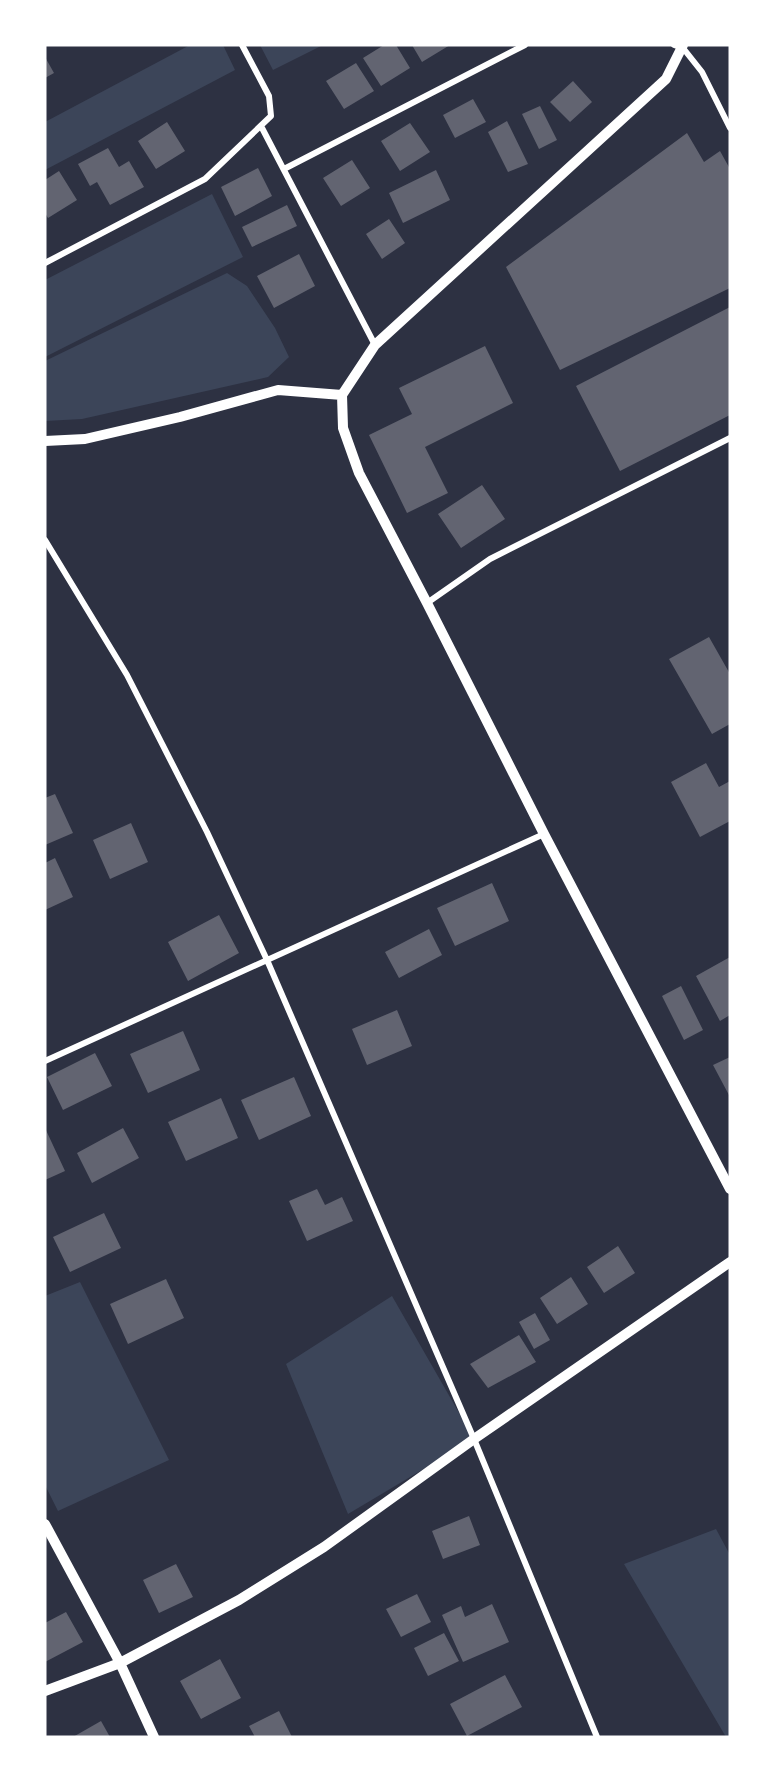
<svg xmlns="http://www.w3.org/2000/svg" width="775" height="1782" font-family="'DejaVu Sans',sans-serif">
	<rect width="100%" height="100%" fill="#2d3142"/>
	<path fill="#3c4559" d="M190 45H223L235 70 45 170V122Z
		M260 45H323L273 70Z
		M212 194 243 257 45 357V280Z
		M227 273 247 286 275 328 289 357 268 377 82 419 45 421V361Z
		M80 1282 169 1460 58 1511 45 1485V1296Z
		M392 1296 474 1439 348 1514 286 1364Z
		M716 1529 730 1555V1737H726L624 1564Z"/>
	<path fill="#626471" d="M384 45H396L410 68 381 86 363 58Z
		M412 45H450L422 62Z
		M45 57 54 73 45 78Z
		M356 63 374 91 344 109 326 81Z
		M573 81 592 102 570 122 550 102Z
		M473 99 486 122 455 138 443 115Z
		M540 106 557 140 539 149 522 114Z
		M507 121 528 164 508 172 488 132Z
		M167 122 185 151 156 169 138 141Z
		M410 123 430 152 400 171 381 141Z
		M687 133 704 162 720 151 730 169V288L560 370 506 267Z
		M108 148 119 167 129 161 144 187 110 205 97 182 90 186 78 164Z
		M352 160 370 188 341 206 323 178Z
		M258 168 272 196 235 216 221 187Z
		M436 170 450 200 403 223 389 193Z
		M59 171 77 200 48 218 45 213V180Z
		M287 205 297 226 252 247 242 227Z
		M389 219 405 243 382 259 366 234Z
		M299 254 315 286 274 308 257 276Z
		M730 307V415L620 471 576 386Z
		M485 346 513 403 425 447 448 493 407 513 369 435 412 414 399 388Z
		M482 485 505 519 461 548 438 514Z
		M709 637 730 674V724L712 734 669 659Z
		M706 763 719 787 730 781V821L700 837 671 782Z
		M55 794 73 833 45 845V798Z
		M131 823 148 862 110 879 93 840Z
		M55 858 73 897 45 910V863Z
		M492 883 509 921 455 946 437 908Z
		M219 915 239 953 188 981 168 942Z
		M429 929 442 955 399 978 385 952Z
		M730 957V1015L720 1021 696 976Z
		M681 986 703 1030 684 1040 662 996Z
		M397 1010 412 1046 367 1065 352 1029Z
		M183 1031 200 1070 148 1093 130 1054Z
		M95 1053 112 1086 63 1110 47 1077Z
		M730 1057V1097L713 1065Z
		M294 1077 311 1116 259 1140 241 1100Z
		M221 1098 238 1138 186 1161 168 1122Z
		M45 1128 65 1171 45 1180Z
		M123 1128 139 1158 92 1183 77 1153Z
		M317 1189 325 1205 342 1197 353 1221 307 1241 289 1201Z
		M104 1213 121 1248 70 1272 53 1237Z
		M618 1246 635 1273 604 1293 587 1267Z
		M571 1277 588 1304 557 1324 540 1298Z
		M166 1279 184 1318 128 1344 110 1304Z
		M535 1313 550 1340 534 1349 519 1322Z
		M519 1335 536 1362 488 1388 470 1364Z
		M469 1516 480 1545 443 1559 432 1531Z
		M176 1564 193 1597 159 1613 143 1580Z
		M417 1594 431 1622 401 1637 386 1609Z
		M492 1604 509 1642 463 1662 442 1615 461 1606 465 1617Z
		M66 1612 83 1642 45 1662V1623Z
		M444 1633 459 1661 428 1676 414 1648Z
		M220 1659 241 1698 201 1719 180 1681Z
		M505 1675 522 1707 467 1736 450 1704Z
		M279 1711 292 1737H255L249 1726Z
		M101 1721 110 1737H73Z"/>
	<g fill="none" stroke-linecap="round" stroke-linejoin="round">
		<path stroke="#fff" stroke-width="6" d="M674 45 683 48 702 72 730 128
			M261 126 375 345
			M284 169 525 45
			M45 263 205 179 271 116 269 96 242 45
			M45 540 127 675 207 832 267 960 474 1439 597 1737
			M427 603 490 559 730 438
			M45 1061 544 834"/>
		<path stroke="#fff" stroke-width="10" d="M683 45 666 79 375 345 342 395 343 428 359 473 427 603 544 834 730 1189
			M45 441 85 439 180 417 278 390 342 395
			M45 1524 120 1663 154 1737
			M45 1691 120 1663 239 1600 324 1547 474 1439 730 1262"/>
	</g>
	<rect width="775" height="1782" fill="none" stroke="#ffffff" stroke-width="93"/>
</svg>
